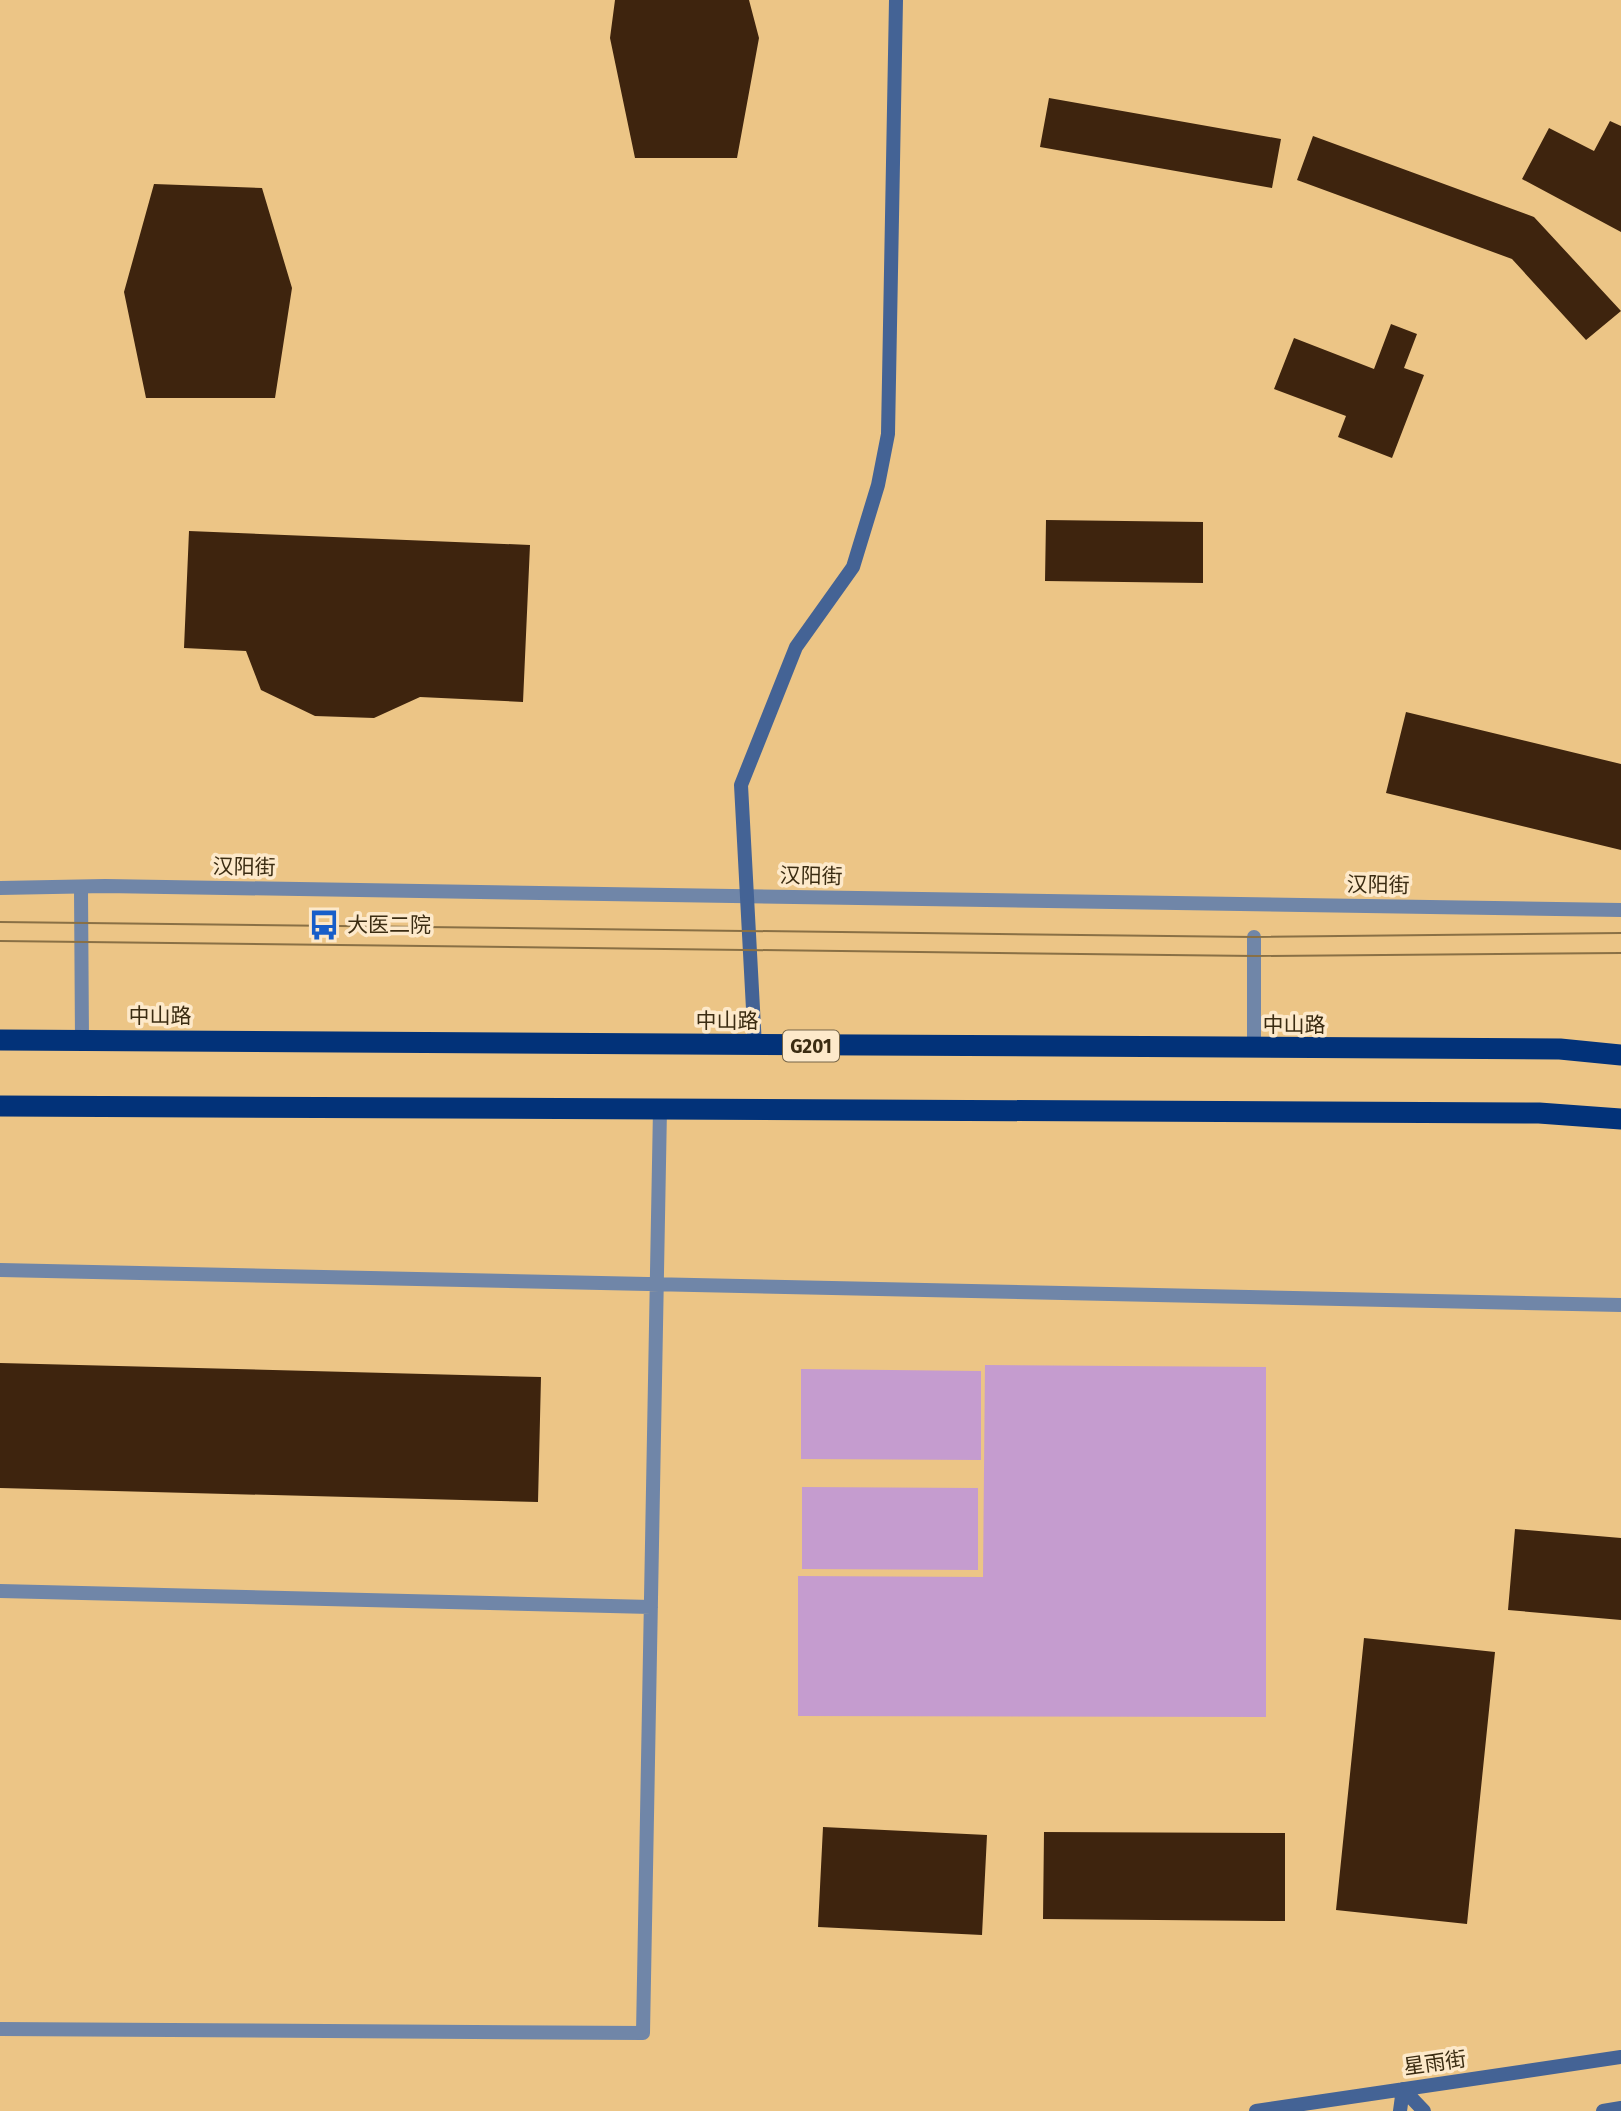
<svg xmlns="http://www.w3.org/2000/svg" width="1621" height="2111" font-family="'Fira Sans','Noto Sans SC',sans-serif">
	<rect width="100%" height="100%" fill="#ecc586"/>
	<path fill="#c59ccf" d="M985 1365 1266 1367V1717L798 1716V1576L983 1577Z
		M801 1369 981 1371V1460L801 1459Z
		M802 1487 978 1488V1570L802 1569Z"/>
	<path fill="#3e240e" d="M615 0H749L759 38 737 158H635L610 38Z
		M1049 98 1281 139 1272 188 1040 147Z
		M1610 121 1621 126V232L1522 179 1549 128 1594 151Z
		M1313 136 1534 217 1621 311 1586 340 1512 259 1297 180Z
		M154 184 262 188 292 288 275 398H146L124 292Z
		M1391 324 1417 334 1404 368 1424 375 1392 458 1338 437 1346 416 1274 389 1294 338 1374 369Z
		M1046 520 1203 522V583L1045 581Z
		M189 531 530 545 523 702 420 697 374 718 315 716 261 690 246 651 184 648Z
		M1406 712 1621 764V850L1386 793Z
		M0 1363 541 1377 538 1502 0 1488Z
		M1515 1529 1621 1538V1620L1508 1610Z
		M1364 1638 1495 1652 1467 1924 1336 1910Z
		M823 1827 987 1835 982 1935 818 1927Z
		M1044 1832 1285 1833V1921L1043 1919Z"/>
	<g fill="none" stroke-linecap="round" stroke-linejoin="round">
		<path stroke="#7086a8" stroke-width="14" d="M81 889 82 1040
			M1254 1050V937
			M0 1270 1621 1305
			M0 1591 651 1607
			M0 2029 643 2033 660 1109"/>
		<path stroke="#7086a8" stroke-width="14" d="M0 888 105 886 1621 910"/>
		<path stroke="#446395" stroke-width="14" d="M755 1046 741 785 796 647 853 567 878 485 888 434 896 0
			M1403 2089 1424 2111
			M1256 2111 1621 2057
			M1400 2111 1403 2089
			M1603 2111 1621 2108"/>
		<path stroke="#023279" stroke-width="21" d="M0 1040 1560 1049 1621 1055
			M0 1106 1539 1113 1621 1119"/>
		<path stroke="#897045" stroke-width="2" d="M0 922 1254 937 1621 933
			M0 941 1255 956 1621 953"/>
	</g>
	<defs>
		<g id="bus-bare" transform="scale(2.415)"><path d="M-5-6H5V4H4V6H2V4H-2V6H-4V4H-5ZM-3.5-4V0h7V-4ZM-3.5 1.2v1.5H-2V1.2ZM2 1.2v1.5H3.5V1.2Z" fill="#175ec9" stroke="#fde9ca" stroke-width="2.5" paint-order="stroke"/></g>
	</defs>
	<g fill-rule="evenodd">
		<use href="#bus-bare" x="324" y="925"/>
	</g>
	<g text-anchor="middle" stroke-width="7" stroke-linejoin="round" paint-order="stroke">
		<rect fill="#fde9ca" stroke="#756549" stroke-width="2" x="783" y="1030.5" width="56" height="31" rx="5"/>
		<g font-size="19" font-weight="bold" fill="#3b2c12">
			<text x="811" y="1053">G201</text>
		</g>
		<g font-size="21" fill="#3b2c12" stroke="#fde9ca">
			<text transform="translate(244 867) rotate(1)" y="7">汉阳街</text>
			<text transform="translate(811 876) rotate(1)" y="7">汉阳街</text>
			<text transform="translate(1378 885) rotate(1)" y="7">汉阳街</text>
			<text x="160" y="1023">中山路</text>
			<text x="727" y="1028">中山路</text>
			<text x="1294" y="1032">中山路</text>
			<text transform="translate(1435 2063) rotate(-8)" y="7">星雨街</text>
		</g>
		<g font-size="21" fill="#3b2c12" stroke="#fde9ca" text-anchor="start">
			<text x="347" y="932">大医二院</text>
		</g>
	</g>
</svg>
